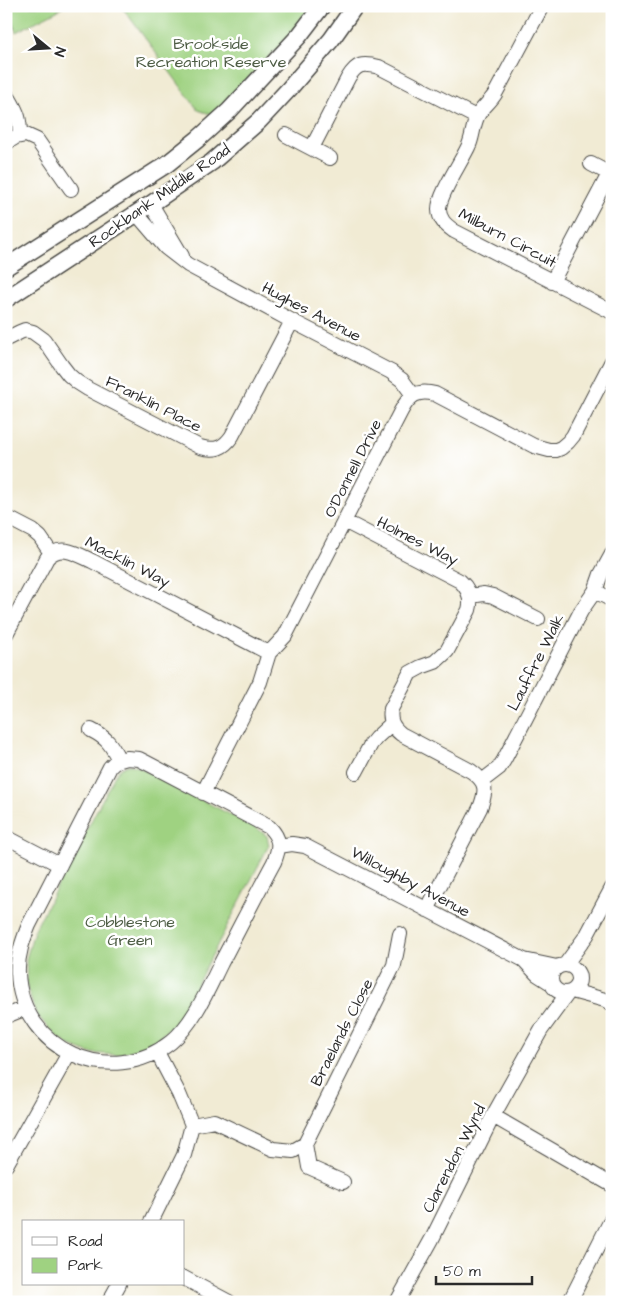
<svg xmlns="http://www.w3.org/2000/svg" width="618" height="1308" font-family="'Architects Daughter',sans-serif">
	<rect width="100%" height="100%" fill="#fff"/>
	<filter id="ink" filterUnits="userSpaceOnUse"><feTurbulence type="fractalNoise" baseFrequency=".02" numOctaves="2"/><feDisplacementMap in="SourceGraphic" scale="10" xChannelSelector="R" yChannelSelector="G"/><feConvolveMatrix kernelMatrix="1 2 1 2 8 2 1 2 1" color-interpolation-filters="sRGB"/></filter>
	<filter id="wash" filterUnits="userSpaceOnUse"><feTurbulence type="fractalNoise" baseFrequency=".0096" numOctaves="4" result="noise"/><feDisplacementMap in="SourceGraphic" scale="20" xChannelSelector="R" yChannelSelector="G"/><feGaussianBlur stdDeviation="1.12" result="paint"/><feColorMatrix in="noise" values="0 0 0 0 0 0 0 0 0 0 0 0 0 0 0 0 0 1.4 0 .05"/><feComposite in="paint" operator="in"/></filter>
	<g filter="url(#wash)">
		<rect width="100%" height="100%" fill="#f1ebd4"/>
		<path fill="#9fd281" stroke="#657e56" d="M7 6H63L57 11 16 32Z
			M118 6H313L296 29 213 115 198 110 125 11Z
			M128 765H132L138 767 258 829 267 836 269 845 178 1021 151 1044 117 1055 89 1053 70 1046 56 1036 36 1014 27 988 26 959 34 931 113 779C117 771 120 768 128 765Z"/>
	</g>
	<g filter="url(#ink)">
		<g fill="none" stroke-linecap="round" stroke-linejoin="round">
			<g stroke="#494844" stroke-width="16">
				<path id="minor" d="M542 6 495 94C490 102 482 108 478 115 473 124 473 136 469 145 462 161 439 194 439 209 439 220 446 225 454 231L612 312
					M9 98C18 113 20 119 20 136
					M286 135 330 158
					M6 143 16 137 26 135 37 140 71 189
					M312 148 348 78C357 63 363 63 379 67L476 117
					M591 164 612 175
					M151 204 182 256
					M136 213 166 248 188 265 292 321 391 372 402 380 413 395
					M552 282 609 174
					M6 339 20 332 25 330 33 332 44 340 62 366 69 375 77 382 88 389 200 447C215 451 223 449 232 436L292 321
					M6 517 33 531 40 537 51 553
					M344 521 460 581C469 589 472 599 469 610L447 651 435 662 421 667 410 673 391 709C389 720 392 727 401 734L471 771C487 782 487 790 480 808L427 910
					M595 591 612 600
					M470 596 484 594 493 596 538 619
					M6 634 47 558C60 543 77 554 92 561L269 653
					M91 730C107 738 111 744 119 760
					M127 758 139 759 147 763 269 827C281 839 280 847 274 862 256 895 239 929 221 963 208 989 194 1023 171 1042 111 1090 21 1050 18 973 17 956 23 940 29 925L110 767C115 761 120 760 127 758Z
					M356 772 371 744 376 738 391 724
					M482 781 499 768 504 760 581 611 595 591 601 574 612 554
					M203 793 260 682 269 653 285 636 401 411C409 396 417 389 435 394L534 446 549 450H556L561 448 568 442 573 436 612 361
					M6 837 60 865
					M279 846 292 844 305 846 524 960 557 967
					M524 960 537 974 551 983
					M551 979a14 14 0 1 1 28 0a14 14 0 1 1-28 0Z
					M565 965 587 935 612 888
					M572 991 605 1000 612 1004
					M6 1016 26 1008
					M493 1116 612 1185
					M192 1125 214 1121 273 1149 293 1151 305 1144 394 965 400 934
					M305 1144 309 1167 343 1182
					M6 1165 69 1053
					M151 1222 184 1155 192 1125 179 1094 157 1052
					M184 1278 229 1302
					M109 1302 119 1284
					M397 1302 432 1239 493 1116 541 1030 568 993
					M568 1302 571 1299 612 1218"/>
			</g>
			<g stroke="#494844" stroke-width="19">
				<path id="tertiary" d="M6 267 167 164 198 139 229 111 299 36 322 6
					M6 299 151 204 212 162 259 121 289 89 331 40 355 6"/>
			</g>
			<use href="#minor" stroke="#fff" stroke-width="14"/>
			<use href="#tertiary" stroke="#fff" stroke-width="16"/>
		</g>
	</g>
	<g text-anchor="middle" stroke-width="5" stroke-linejoin="round" paint-order="stroke">
		<g font-size="16" fill="#4e5d45" stroke="#fff">
			<text x="211" y="49">Brookside<tspan x="211" dy="18">Recreation Reserve</tspan></text>
			<text x="130" y="927">Cobblestone<tspan x="130" dy="18">Green</tspan></text>
		</g>
		<g font-size="16" fill="#2b2b2b" stroke="#fff">
			<text transform="translate(159 195) rotate(-35)" y="6">Rockbank Middle Road</text>
			<text transform="translate(508 237) rotate(28)" y="6">Milburn Circuit</text>
			<text transform="translate(312 311) rotate(28)" y="6">Hughes Avenue</text>
			<text transform="translate(154 403) rotate(27)" y="6">Franklin Place</text>
			<text transform="translate(352 468) rotate(-63)" y="6">O'Donnell Drive</text>
			<text transform="translate(418 540) rotate(27)" y="6">Holmes Way</text>
			<text transform="translate(128 561) rotate(27)" y="6">Macklin Way</text>
			<text transform="translate(535 662) rotate(-63)" y="6">Lauffre Walk</text>
			<text transform="translate(411 881) rotate(28)" y="6">Willoughby Avenue</text>
			<text transform="translate(341 1032) rotate(-63)" y="6">Braelands Close</text>
			<text transform="translate(453 1158) rotate(-63)" y="6">Clarendon Wynd</text>
		</g>
	</g>
	<rect width="618" height="1308" fill="none" stroke="#fff" stroke-width="25"/>
	<rect x="22" y="1220" width="162" height="65" fill="#ffffff" stroke="#aaaaaa"/>
	<rect x="32" y="1237" width="25" height="8" fill="#ffffff" stroke="#aaaaaa"/>
	<text x="68" y="1246" font-size="15" fill="#2b2b2b">Road</text>
	<rect x="32" y="1258" width="25" height="15" fill="#9fd281" stroke="#aaaaaa"/>
	<text x="68" y="1270" font-size="15" fill="#2b2b2b">Park</text>
	<g transform="translate(48 48) rotate(108)" stroke="#ffffff" stroke-width="4" paint-order="stroke">
	<path d="M0-4L9 19L0 12L-9 19Z" fill="#2b2b2b"/>
	<text y="-8" font-size="14" font-weight="bold" text-anchor="middle" fill="#2b2b2b">N</text>
	</g>
	<path d="M436 1276v8h96v-8" fill="none" stroke="#2b2b2b" stroke-width="2.5"/>
	<text x="443" y="1276" font-size="15" fill="#2b2b2b" stroke="#ffffff" stroke-width="4" paint-order="stroke">50 m</text>
</svg>
